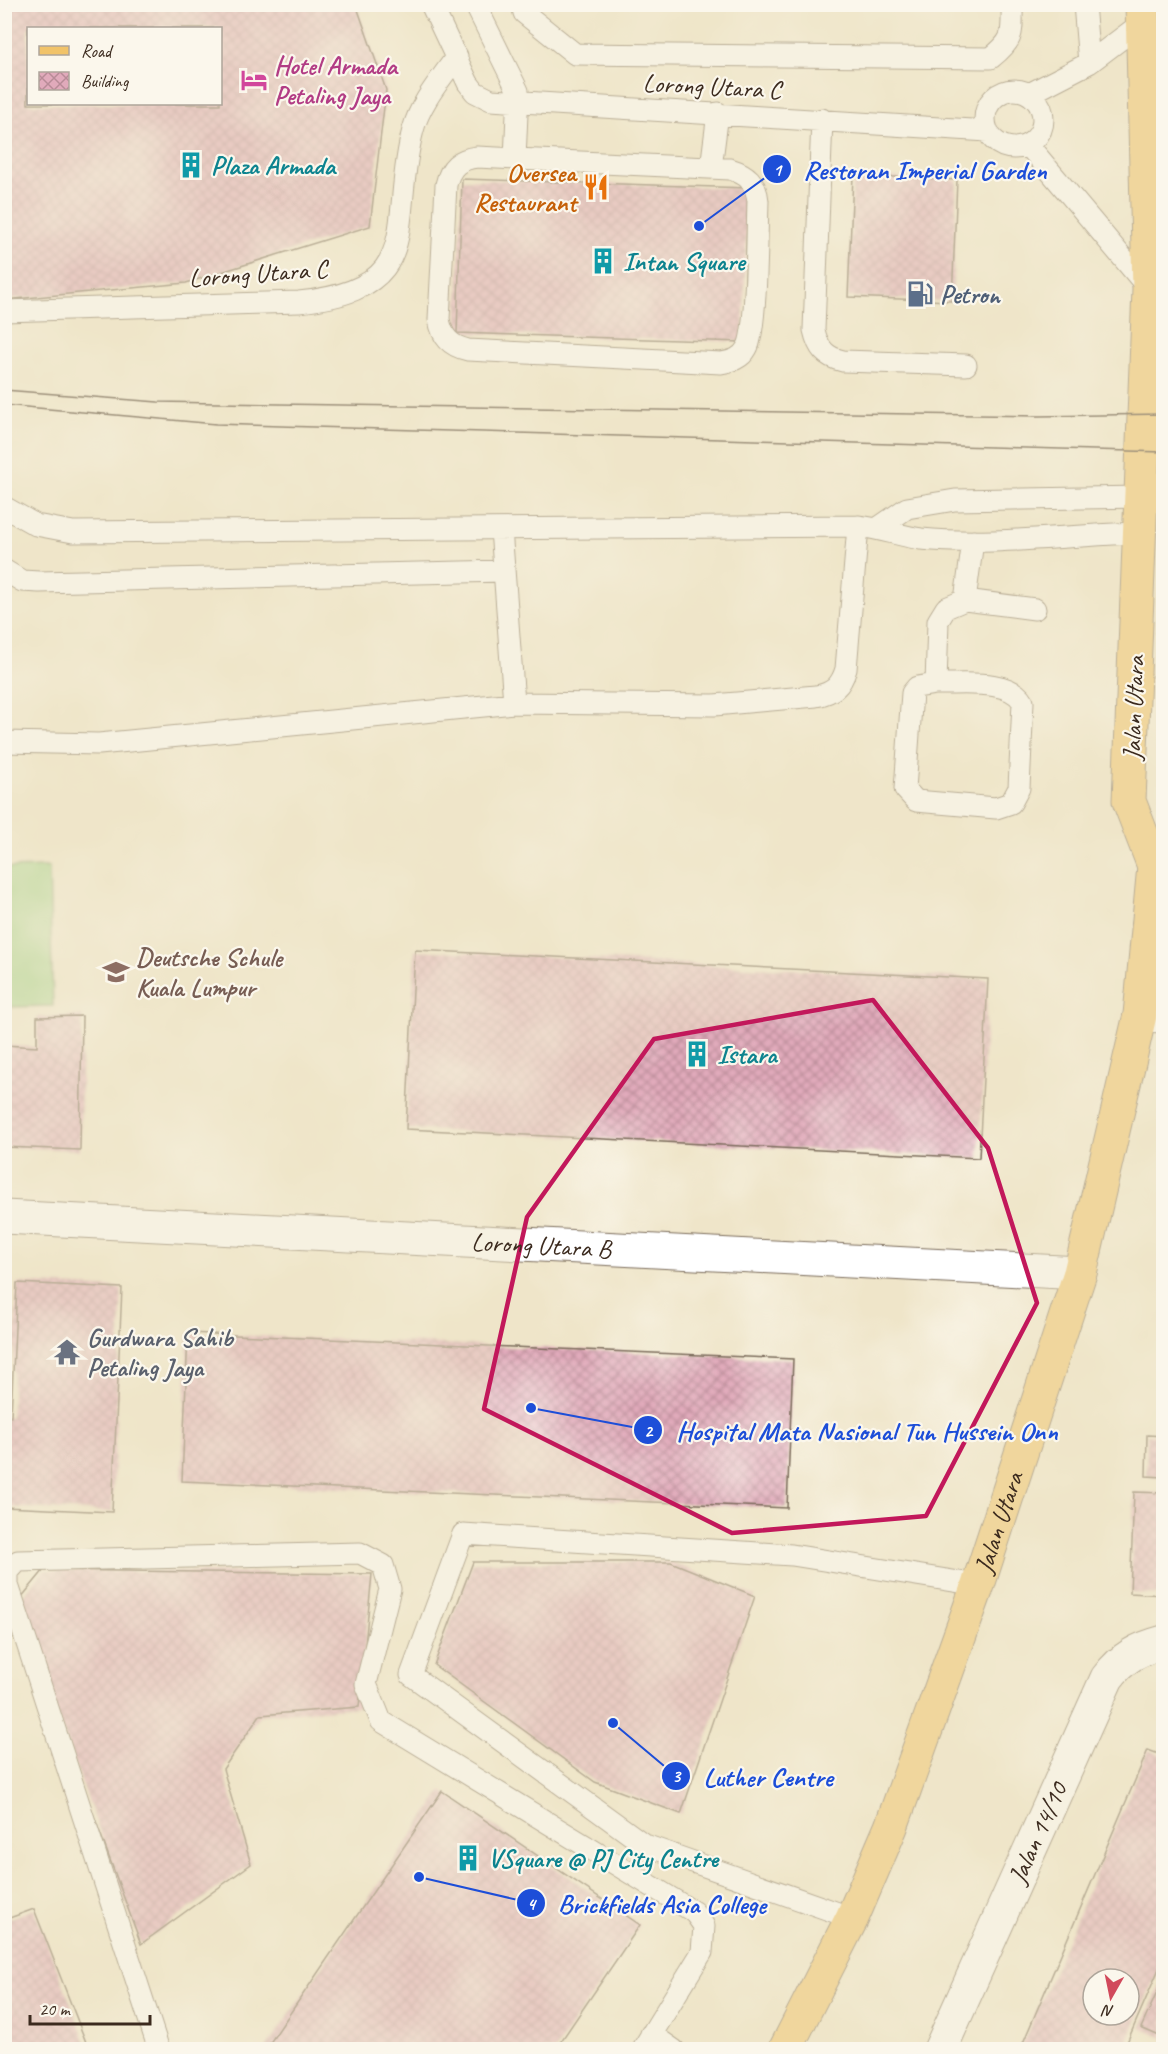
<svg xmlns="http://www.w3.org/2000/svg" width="1168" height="2054" font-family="Caveat,sans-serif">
	<defs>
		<pattern id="building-cross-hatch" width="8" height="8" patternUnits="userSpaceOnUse" patternTransform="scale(1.5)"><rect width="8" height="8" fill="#e1aabb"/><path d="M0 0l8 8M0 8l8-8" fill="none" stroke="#b88b97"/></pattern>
	</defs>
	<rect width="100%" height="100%" fill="#fbf7ec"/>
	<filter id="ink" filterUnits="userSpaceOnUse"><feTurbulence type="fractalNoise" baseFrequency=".0167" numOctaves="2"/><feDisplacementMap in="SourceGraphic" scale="12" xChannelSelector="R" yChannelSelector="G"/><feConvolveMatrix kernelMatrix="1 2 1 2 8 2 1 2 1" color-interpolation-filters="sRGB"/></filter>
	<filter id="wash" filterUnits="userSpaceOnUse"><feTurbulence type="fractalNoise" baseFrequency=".008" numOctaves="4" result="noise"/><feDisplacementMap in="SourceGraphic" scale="24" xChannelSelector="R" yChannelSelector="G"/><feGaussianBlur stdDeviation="1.35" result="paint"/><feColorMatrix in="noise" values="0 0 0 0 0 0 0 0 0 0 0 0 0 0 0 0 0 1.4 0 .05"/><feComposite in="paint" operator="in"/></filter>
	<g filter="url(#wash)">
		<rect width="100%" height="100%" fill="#efe5c9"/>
		<path fill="#9bd082" stroke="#6b7d50" stroke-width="1.5" d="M49 867 53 1006 5 1007V868Z"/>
		<g id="blocks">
			<path fill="url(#building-cross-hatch)" fill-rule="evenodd" d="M4 4H356L386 90 370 226 186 283 4 300ZM28 28H220V104H28Z
				M933 4H994L995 9 933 6Z
				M853 175 957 180 952 301 848 297Z
				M462 179 748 188 743 342 457 333Z
				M415 950 988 979 979 1158 406 1129Z
				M82 1016 80 1150 4 1147V1045L37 1047V1017Z
				M17 1283 122 1288 112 1512 4 1507V1416L11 1417Z
				M188 1333 793 1359 787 1508 182 1481Z
				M1147 1435 1164 1436V1477L1146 1476Z
				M1134 1492 1164 1493V1595L1130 1593Z
				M473 1562H671L755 1596 681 1814 595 1782 434 1665Z
				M44 1570 372 1574 359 1707 260 1715 223 1769 251 1864 141 1944 16 1604Z
				M1148 1750 1164 1756V1957L1125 2047 1020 2050ZM1093 1979H1129V2015H1093Z
				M442 1791 640 1925 555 2050H265Z
				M34 1909 89 2050H4V1920Z
				M1164 1977V2038L1141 2028Z"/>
		</g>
	</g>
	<g filter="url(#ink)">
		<use href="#blocks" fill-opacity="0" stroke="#7a6b5a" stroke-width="1.5"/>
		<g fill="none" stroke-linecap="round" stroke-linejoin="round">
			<g stroke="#7a6b5a" stroke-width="23">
				<path id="lane" d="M431 4 468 83 475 92 491 100 988 131
					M475 4 518 91 515 159
					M522 4 524 13 575 54 991 58C1015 39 1012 34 1012 4
					M1084 4 1089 63
					M985 119a29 29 0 1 1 58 0a29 29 0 1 1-58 0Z
					M1029 94 1089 63 1142 23
					M822 119 814 330C818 348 825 357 843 361L966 365
					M1028 145 1149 289
					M477 157 730 169C747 174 756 182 758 201 757 227 757 332 747 348 741 359 732 361 721 363L468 350C450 346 442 337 439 319L446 185C450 167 459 159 477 157Z
					M711 168 718 113
					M4 311 299 302C429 289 388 224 413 130 420 103 441 79 457 56
					M4 507 36 525 73 532 858 526
					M878 528 907 508 955 500 1141 497
					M501 529 514 703
					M4 570 22 581 39 582 504 571
					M965 600 1035 609
					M936 684C961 685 1010 678 1023 702L1019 788 1011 803 996 808 916 801 905 789 912 693 917 687Z
					M936 684 938 621 946 608 965 600 973 541
					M4 742 99 744 514 703 714 705 816 696C833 693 841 686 846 669L858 526C880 528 900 536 921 539 993 546 1067 535 1139 533
					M852 1918 645 1845 411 1675 463 1534 792 1555 978 1585
					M651 2034 674 2050
					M159 2050 8 1585V1572L18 1561 360 1553 383 1565 390 1589 366 1684 381 1721 694 1912 704 1926 702 1952 642 2050"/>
			</g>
			<g stroke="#7a6b5a" stroke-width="35">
				<g id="street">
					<path d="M1140 1015 1164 1016"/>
					<path id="s1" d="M4 1217 1080 1273"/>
					<path id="s2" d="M940 2050 1107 1678C1123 1657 1138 1649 1164 1642"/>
				</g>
			</g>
			<g stroke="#7a6b5a" stroke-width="35">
				<g id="primary">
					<path d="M1142 4 1149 289 1129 801 1154 866"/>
					<path id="s3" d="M785 2050 852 1918 891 1827 978 1585 1080 1273 1140 1015 1154 866 1164 844"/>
				</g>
			</g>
			<use href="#lane" stroke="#fff" stroke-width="21"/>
			<use href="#street" stroke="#fff" stroke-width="33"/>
			<use href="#primary" stroke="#f1c369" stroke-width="33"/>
			<path stroke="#3b2a1e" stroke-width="1.5" d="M4 390 158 402 1038 416 1164 414
				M4 405 216 424 1164 452"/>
		</g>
	</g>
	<path d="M0 0H1168V2054H0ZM873 1000 988 1148 1037 1303 926 1516 732 1533 484 1409 527 1217 654 1039Z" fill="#efe5c9" fill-opacity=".55" fill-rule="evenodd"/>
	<path fill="none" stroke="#c2185b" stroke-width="4.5" stroke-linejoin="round" d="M873 1000 988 1148 1037 1303 926 1516 732 1533 484 1409 527 1217 654 1039Z"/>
	<defs>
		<g id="hotel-bare" transform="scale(2.07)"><path d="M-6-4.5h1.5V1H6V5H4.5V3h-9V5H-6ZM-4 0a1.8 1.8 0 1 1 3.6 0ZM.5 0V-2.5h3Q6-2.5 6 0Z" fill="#d1479c" stroke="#fbf7ec" stroke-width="2.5" paint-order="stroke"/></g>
		<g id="building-bare" transform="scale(2.07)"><path d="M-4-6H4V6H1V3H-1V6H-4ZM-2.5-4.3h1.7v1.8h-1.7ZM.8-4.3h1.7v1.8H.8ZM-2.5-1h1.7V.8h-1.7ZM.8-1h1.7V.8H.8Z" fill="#0f9aa8" stroke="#fbf7ec" stroke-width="2.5" paint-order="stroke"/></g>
		<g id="restaurant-bare" transform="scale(2.07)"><path d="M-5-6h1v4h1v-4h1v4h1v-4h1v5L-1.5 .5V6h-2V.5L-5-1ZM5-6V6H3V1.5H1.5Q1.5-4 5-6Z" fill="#e8710a" stroke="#fbf7ec" stroke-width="2.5" paint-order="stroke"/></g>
		<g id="fuel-bare" transform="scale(2.07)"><path d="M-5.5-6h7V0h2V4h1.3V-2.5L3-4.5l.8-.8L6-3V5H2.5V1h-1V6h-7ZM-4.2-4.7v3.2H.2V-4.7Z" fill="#5c6f8a" stroke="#fbf7ec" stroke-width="2.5" paint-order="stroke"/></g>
		<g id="school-bare" transform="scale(2.07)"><path d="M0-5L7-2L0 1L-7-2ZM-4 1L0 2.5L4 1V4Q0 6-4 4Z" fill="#8d6e63" stroke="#fbf7ec" stroke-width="2.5" paint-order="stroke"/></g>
		<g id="temple-bare" transform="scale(2.07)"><path d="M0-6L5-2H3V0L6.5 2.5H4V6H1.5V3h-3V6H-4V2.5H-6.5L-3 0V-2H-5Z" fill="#6b7280" stroke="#fbf7ec" stroke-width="2.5" paint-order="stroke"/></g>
	</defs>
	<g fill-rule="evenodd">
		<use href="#hotel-bare" x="254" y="80"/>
		<use href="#building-bare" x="191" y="165"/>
		<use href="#restaurant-bare" x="596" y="187"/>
		<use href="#building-bare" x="603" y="261"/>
		<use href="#fuel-bare" x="920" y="294"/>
		<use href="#school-bare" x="116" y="972"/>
		<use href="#building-bare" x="697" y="1054"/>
		<use href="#temple-bare" x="67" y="1352"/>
		<use href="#building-bare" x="468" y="1858"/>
	</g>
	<g text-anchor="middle" stroke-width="4.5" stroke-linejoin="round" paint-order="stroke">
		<g font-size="26" font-weight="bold" fill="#b23c85" stroke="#fbf7ec" text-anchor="start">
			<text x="274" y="74">Hotel Armada<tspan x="274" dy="30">Petaling Jaya</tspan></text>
		</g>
		<g font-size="26" fill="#3b2a1e" stroke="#fbf7ec">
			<text transform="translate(712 86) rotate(3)" y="9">Lorong Utara C</text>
			<text transform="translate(258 273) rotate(-4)" y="9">Lorong Utara C</text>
			<text transform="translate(1133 708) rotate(-88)" y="9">Jalan Utara</text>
			<text dy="9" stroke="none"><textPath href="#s1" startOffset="538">Lorong Utara B</textPath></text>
			<text dy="9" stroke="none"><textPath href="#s3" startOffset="570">Jalan Utara</textPath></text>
			<text dy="9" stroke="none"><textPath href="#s2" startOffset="238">Jalan 14/10</textPath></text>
		</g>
		<g font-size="26" font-weight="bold" fill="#0d838f" stroke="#fbf7ec" text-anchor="start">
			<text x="211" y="174">Plaza Armada</text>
			<text x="623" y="270">Intan Square</text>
			<text x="717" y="1063">Istara</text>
			<text x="488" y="1867">VSquare @ PJ City Centre</text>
		</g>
		<g font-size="26" font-weight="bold" fill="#c56008" stroke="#fbf7ec" text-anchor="end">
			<text x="576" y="181">Oversea<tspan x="576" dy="30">Restaurant</tspan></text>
		</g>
		<g font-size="26" font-weight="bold" fill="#4e5e75" stroke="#fbf7ec" text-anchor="start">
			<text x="940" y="303">Petron</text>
		</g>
		<g font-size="26" font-weight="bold" fill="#785e54" stroke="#fbf7ec" text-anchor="start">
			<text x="136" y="966">Deutsche Schule<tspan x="136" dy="30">Kuala Lumpur</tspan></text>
		</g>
		<g font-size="26" font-weight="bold" fill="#5b616d" stroke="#fbf7ec" text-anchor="start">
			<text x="87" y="1346">Gurdwara Sahib<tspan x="87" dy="30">Petaling Jaya</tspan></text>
		</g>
	</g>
	<path fill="none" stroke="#1d4ed8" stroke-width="2" d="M699 226L777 169M531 1408L648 1430M613 1723L676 1776M419 1877L531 1903"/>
	<g fill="#1d4ed8" stroke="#fbf7ec" stroke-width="2">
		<circle cx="699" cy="226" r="6"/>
		<circle cx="531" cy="1408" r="6"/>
		<circle cx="613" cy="1723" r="6"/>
		<circle cx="419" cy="1877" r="6"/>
		<circle cx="777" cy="169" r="15"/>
		<circle cx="648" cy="1430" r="15"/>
		<circle cx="676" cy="1776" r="15"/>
		<circle cx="531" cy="1903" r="15"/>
	</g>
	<g font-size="18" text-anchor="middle" font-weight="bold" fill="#fff">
		<text x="777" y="176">1</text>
		<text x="648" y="1437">2</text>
		<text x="676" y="1782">3</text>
		<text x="531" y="1910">4</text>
	</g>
	<g font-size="27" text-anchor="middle" font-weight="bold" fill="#1d4ed8" stroke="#fbf7ec" stroke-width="4.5" stroke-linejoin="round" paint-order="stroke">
		<text x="925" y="179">Restoran Imperial Garden</text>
		<text x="867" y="1440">Hospital Mata Nasional Tun Hussein Onn</text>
		<text x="768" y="1786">Luther Centre</text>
		<text x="662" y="1913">Brickfields Asia College</text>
	</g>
	<rect width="1168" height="2054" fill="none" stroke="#fbf7ec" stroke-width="24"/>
	<rect x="27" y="27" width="195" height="78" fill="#fbf7ec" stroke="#aea59a" stroke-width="1.5"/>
	<rect x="39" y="46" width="30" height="9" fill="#f1c369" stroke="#aea59a" stroke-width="1.5"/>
	<text x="81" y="57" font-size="18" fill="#3b2a1e">Road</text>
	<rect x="39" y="72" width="30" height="18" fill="url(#building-cross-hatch)" stroke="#aea59a" stroke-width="1.5"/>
	<text x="81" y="87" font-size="18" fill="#3b2a1e">Building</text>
	<g transform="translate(1111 1997) rotate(189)"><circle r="28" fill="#fbf7ec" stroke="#aea59a" stroke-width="1.5"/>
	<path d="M0-4.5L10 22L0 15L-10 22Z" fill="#d1495b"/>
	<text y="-9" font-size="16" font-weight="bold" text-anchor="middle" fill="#3b2a1e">N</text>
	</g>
	<path d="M30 2015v9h120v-9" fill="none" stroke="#3b2a1e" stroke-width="3"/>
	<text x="39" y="2015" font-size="18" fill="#3b2a1e" stroke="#fbf7ec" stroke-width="4.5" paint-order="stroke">20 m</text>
</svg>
